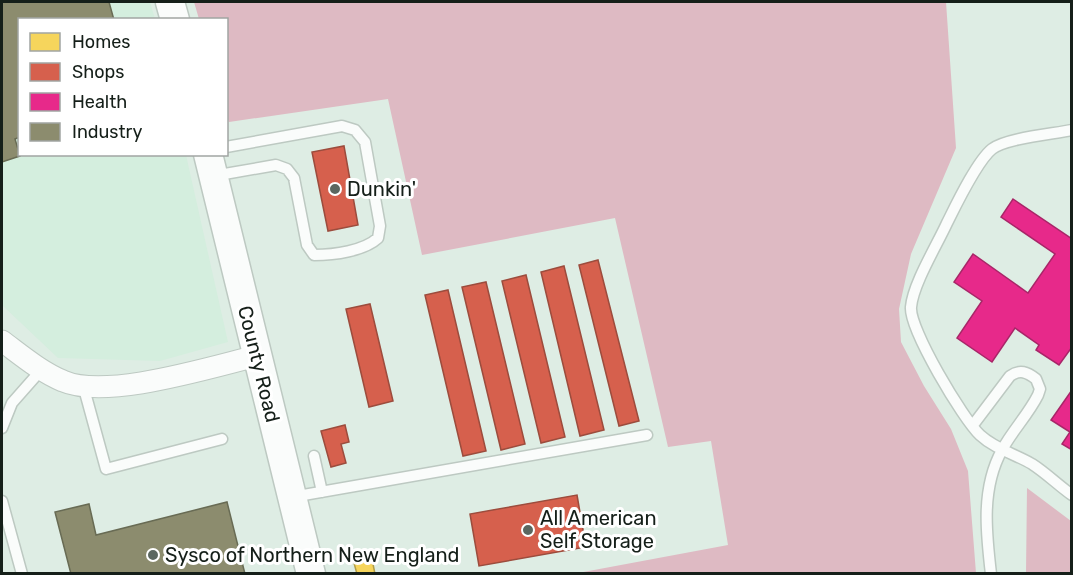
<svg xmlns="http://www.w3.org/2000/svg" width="1073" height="575" font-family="Rubik,sans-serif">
	<rect width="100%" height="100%" fill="#deede4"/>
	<path fill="#d4eede" d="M2 2H150L155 19 20 20V154L186 155 228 342 160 361 58 358 2 305Z"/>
	<path fill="#debac3" d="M194 2H946L956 148 911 254 899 309 901 342 924 386 951 429 968 471 976 573H578L728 545 711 441 668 447 615 218 422 255 388 99 229 122 226 114V20L199 19Z
		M1027 488 1071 521V573H1026Z"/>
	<path fill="#f6d55c" stroke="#b29e48" stroke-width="1.5" d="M372 559 375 574H357L354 563Z"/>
	<path fill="#d6604d" stroke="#9c4c3d" stroke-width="1.5" d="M344 146 358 225 328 231 312 152Z
		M598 260 639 421 619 426 579 265Z
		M564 266 604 430 580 436 541 272Z
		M526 275 565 437 541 443 502 281Z
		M486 282 525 444 501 450 462 287Z
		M448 290 486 451 463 456 425 295Z
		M370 304 393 401 369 407 346 309Z
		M345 425 349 442 341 444 346 463 331 467 321 431Z
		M577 495 586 547 479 566 470 514Z"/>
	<path fill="#e7298a" stroke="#a82668" stroke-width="1.5" d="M1013 199 1072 239V347L1059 365 1036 350 1039 345 1015 328 992 362 957 338 982 301 954 282 973 254 1028 293 1055 254 1001 217Z
		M1072 390V450L1062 444 1070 432 1051 420Z"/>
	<path fill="#8c8c6e" stroke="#686b54" stroke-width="1.5" d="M2 2H109L114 20H20V137L15 139 20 156 2 162Z
		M227 502 245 574H71L55 512 89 504 96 535Z"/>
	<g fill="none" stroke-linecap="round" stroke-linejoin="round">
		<g stroke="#bdc9c2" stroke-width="13">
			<path id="service" d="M1072 130C1053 134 1006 138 992 149 977 161 956 205 947 223 937 245 913 284 911 307 909 329 963 419 980 435 995 449 1015 454 1032 464 1046 473 1058 485 1072 495
				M213 176 276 165 287 169 294 178 307 245 314 255C334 255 364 251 378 238L380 226 365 142 355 130 342 126 226 147
				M83 385 106 469 222 439
				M973 425 1010 376C1020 369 1027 372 1036 379L1040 389 1038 395C1028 415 1012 431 1002 450 981 488 986 532 991 574
				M2 428 12 403 42 369
				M314 456 322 492
				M292 497 647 435
				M2 501 22 574"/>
		</g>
		<g stroke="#bdc9c2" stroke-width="23">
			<path id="minor" d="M2 341C21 355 41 372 63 381 106 400 211 367 257 356"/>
		</g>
		<g stroke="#bdc9c2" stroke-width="31">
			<path id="secondary" d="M170 2 175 20
				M208 154 311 574"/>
		</g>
		<use href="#service" stroke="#fafcfb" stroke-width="10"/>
		<use href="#minor" stroke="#fafcfb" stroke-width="21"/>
		<use href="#secondary" stroke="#fafcfb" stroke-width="28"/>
	</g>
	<g fill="#5b6760" stroke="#fff" stroke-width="2">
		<circle cx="335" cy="189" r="6"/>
		<circle cx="528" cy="530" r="6"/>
		<circle cx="153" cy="555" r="6"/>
	</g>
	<g text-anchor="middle" stroke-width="6" stroke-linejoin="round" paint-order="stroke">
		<g font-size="20" fill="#151f19" stroke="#fff" text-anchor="start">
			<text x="347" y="196">Dunkin'</text>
			<text x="540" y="525">All American<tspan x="540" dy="23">Self Storage</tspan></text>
			<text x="165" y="562">Sysco of Northern New England</text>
		</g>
		<g font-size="20" fill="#151f19" stroke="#fff">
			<text transform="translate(259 364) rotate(76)" y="7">County Road</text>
		</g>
	</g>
	<rect width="1073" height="575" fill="none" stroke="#151f19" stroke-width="6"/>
	<rect x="18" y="18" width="210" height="138" fill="#ffffff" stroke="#a1a5a3" stroke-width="1.5"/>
	<rect x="30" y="33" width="30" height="18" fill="#f6d55c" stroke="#a1a5a3" stroke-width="1.5"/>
	<text x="72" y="48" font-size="18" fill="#151f19">Homes</text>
	<rect x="30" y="63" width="30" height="18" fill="#d6604d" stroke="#a1a5a3" stroke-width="1.5"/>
	<text x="72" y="78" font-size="18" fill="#151f19">Shops</text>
	<rect x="30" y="93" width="30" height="18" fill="#e7298a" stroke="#a1a5a3" stroke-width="1.5"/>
	<text x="72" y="108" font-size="18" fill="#151f19">Health</text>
	<rect x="30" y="123" width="30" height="18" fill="#8c8c6e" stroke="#a1a5a3" stroke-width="1.5"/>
	<text x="72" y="138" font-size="18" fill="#151f19">Industry</text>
</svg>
